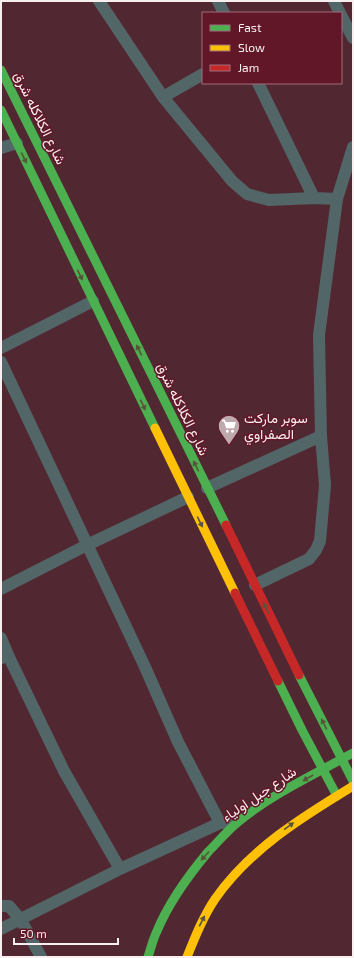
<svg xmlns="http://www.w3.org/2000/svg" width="354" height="958" font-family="'Exo 2',Vazirmatn,sans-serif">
	<rect width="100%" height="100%" fill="#512831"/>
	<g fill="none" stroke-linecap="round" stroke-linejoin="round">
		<path stroke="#536667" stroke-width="12" d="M99 1 163 97 232 181 247 194 269 200 314 198 337 199
			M218 1 224 13
			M334 1 340 13
			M341 15 353 38
			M258 83 314 198
			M163 97 203 74
			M1 148 17 143
			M1 348 93 301
			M1 362 145 667 178 742 220 823
			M207 488 321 436
			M255 585 309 559 316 550 320 541 325 485 321 436 319 335 337 199 353 147
			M1 589 87 545 188 497
			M1 638 8 655 2 658
			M8 655 64 771 120 869
			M1 906H9L21 920 41 957
			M1 929 120 869 220 823H227"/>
		<path stroke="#4caf50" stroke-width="9" d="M1 70 226 525
			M1 110 155 428
			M299 675 353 781
			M278 681 302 730 337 796
			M148 957C151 948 153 939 157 931 169 902 188 876 208 852 218 842 227 831 238 822 272 794 315 774 353 753"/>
		<path stroke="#ffc107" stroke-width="9" d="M155 428 235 593
			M187 957C195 937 203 917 215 899 250 849 302 817 353 786"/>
		<path stroke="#c62828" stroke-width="9" d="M226 525 299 675
			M235 593 278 681"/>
	</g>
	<defs><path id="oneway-solid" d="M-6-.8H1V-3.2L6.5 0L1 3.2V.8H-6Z"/></defs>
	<g fill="#595438">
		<use href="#oneway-solid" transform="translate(24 158) rotate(64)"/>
		<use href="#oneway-solid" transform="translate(80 275) rotate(64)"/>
		<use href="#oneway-solid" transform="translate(139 350) rotate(-116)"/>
		<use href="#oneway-solid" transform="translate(143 405) rotate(64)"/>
		<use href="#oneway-solid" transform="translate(196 466) rotate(-116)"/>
		<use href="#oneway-solid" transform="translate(200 522) rotate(64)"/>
		<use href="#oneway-solid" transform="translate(266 608) rotate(-115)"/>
		<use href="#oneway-solid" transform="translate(324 724) rotate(-117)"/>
		<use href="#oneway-solid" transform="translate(308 778) rotate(150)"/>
		<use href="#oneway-solid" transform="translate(289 826) rotate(-36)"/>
		<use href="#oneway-solid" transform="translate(205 856) rotate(132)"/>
		<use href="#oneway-solid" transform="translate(202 921) rotate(-63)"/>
	</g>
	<defs>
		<g id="supermarket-pin" transform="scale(1.15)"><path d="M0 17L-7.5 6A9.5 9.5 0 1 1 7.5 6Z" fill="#bea9ad" stroke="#621728"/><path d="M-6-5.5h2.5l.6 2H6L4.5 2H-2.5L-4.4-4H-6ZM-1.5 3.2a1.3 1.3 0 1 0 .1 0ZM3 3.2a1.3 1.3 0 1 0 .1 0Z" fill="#fff"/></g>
	</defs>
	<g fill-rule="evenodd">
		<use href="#supermarket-pin" x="229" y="426"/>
	</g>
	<g text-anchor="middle" stroke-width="3" stroke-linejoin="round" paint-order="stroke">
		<g font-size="14" fill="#f9eff0" stroke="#621728">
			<text transform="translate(40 118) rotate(64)" y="5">شارع الكلاكله شرق</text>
			<text transform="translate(183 409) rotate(64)" y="5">شارع الكلاكله شرق</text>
			<text transform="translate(259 794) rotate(-34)" y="5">شارع جبل اولياء</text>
		</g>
		<g font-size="14" fill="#f9eff0" stroke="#621728" text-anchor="start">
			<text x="244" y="423">سوبر ماركت<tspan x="244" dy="16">الصفراوي</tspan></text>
		</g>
	</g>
	<rect width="354" height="958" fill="none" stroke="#f9eff0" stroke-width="4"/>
	<rect x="202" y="12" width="140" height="72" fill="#621728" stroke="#9e6d78"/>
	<rect x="210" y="25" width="20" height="6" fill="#4caf50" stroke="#9e6d78"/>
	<text x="238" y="32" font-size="12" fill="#f9eff0">Fast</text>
	<rect x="210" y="45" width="20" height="6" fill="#ffc107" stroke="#9e6d78"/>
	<text x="238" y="52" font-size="12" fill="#f9eff0">Slow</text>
	<rect x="210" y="65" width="20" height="6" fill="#c62828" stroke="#9e6d78"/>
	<text x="238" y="72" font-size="12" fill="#f9eff0">Jam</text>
	<path d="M14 938v6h104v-6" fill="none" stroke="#f9eff0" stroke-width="2"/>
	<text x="20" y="938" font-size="12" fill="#f9eff0" stroke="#621728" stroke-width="3" paint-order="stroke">50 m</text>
</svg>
